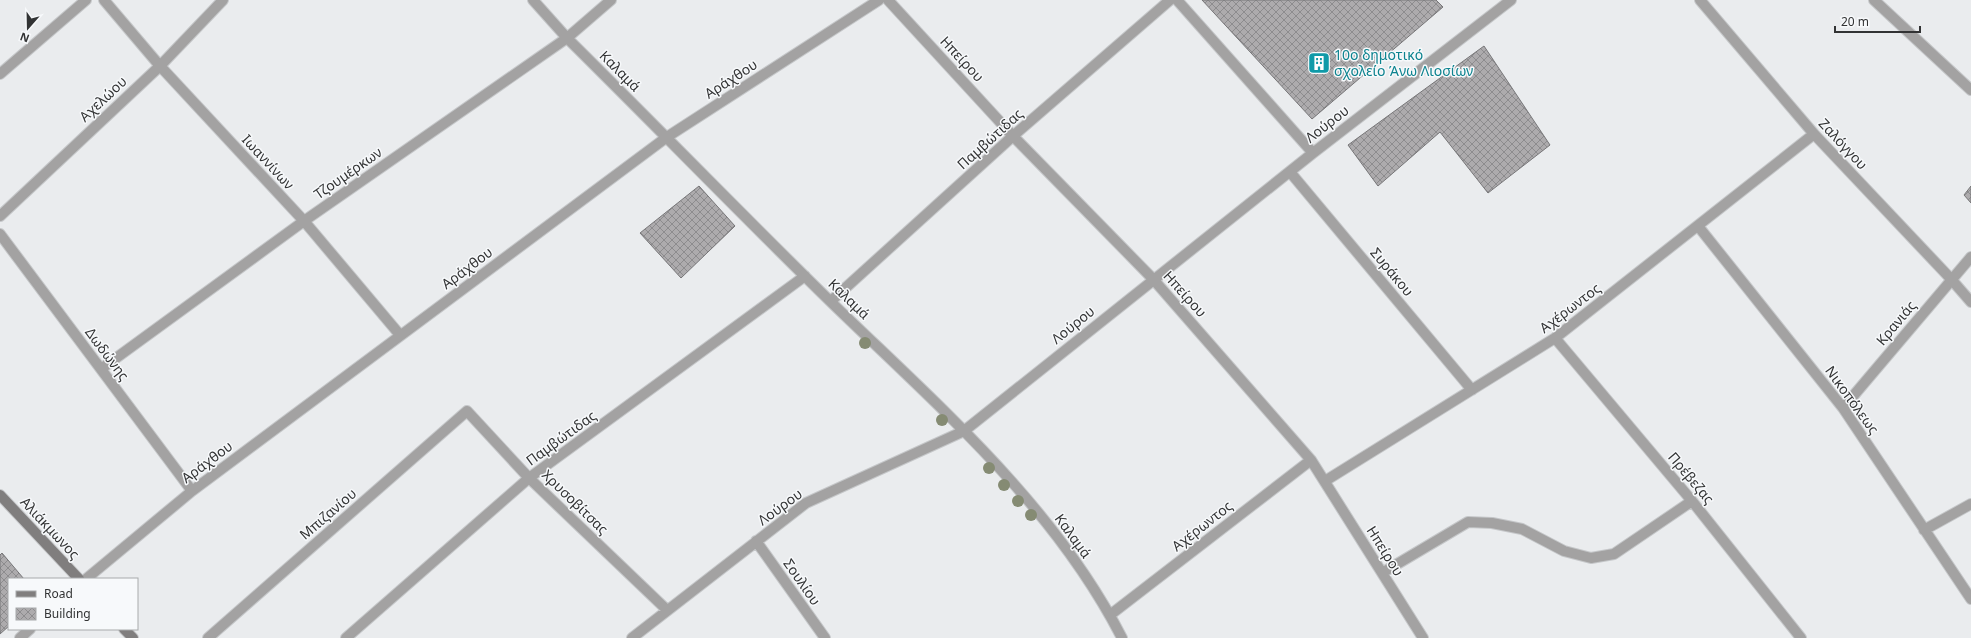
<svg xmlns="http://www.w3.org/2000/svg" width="1971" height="638" font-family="'Noto Sans',sans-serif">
	<defs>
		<pattern id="building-cross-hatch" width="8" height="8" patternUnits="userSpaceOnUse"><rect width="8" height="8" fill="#adabad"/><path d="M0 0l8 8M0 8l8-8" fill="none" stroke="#8d8c8e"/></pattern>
	</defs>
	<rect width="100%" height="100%" fill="#eaecee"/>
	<path fill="url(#building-cross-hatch)" stroke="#777678" d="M1202 0H1436L1443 7 1312 119Z
		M1484 46 1550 145 1488 193 1440 132 1378 186 1348 145Z
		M699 186 735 226 681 278 640 233Z
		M1971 186V203L1964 195Z
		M2 553 24 579H9V626L0 634V555Z"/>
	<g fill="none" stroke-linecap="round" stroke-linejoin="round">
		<g stroke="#c5c7c9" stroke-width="12">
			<path id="street" d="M104 0 160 66 304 221 400 335
				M533 0 567 38C656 126 743 216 832 303 938 406 1054 505 1122 638
				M888 0 1013 136 1153 279 1311 460 1423 638
				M1177 0 1313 153
				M1700 0 1814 134 1951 279 1971 302
				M1874 0 1971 90
				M0 74 86 0
				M1290 172 1472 390
				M0 216 160 66 223 0
				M1698 226 1843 408 1971 599
				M0 234 192 491
				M831 301 1013 136 1170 0
				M1555 338 1692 501 1801 638
				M101 369 304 221 567 38 611 0
				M1843 408 1971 257
				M1325 481 1555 338 1814 134
				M1924 530 1971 504
				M756 541 825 638
				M1382 573 1468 522 1492 523 1522 529 1564 551 1591 558 1614 554 1692 501
				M86 579 192 491 667 137 879 0
				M1110 615 1311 460
				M20 638 30 629
				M208 638 467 411 529 478 667 610
				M346 638 529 478 805 276
				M632 638 806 503 964 431 1313 153 1511 0"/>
		</g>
		<g stroke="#c5c7c9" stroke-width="12">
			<path id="secondary" d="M0 495 79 579
				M124 629 133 638"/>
		</g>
		<use href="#street" stroke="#a3a2a2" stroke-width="10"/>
		<use href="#secondary" stroke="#807e7e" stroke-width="10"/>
	</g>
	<g fill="#858b73">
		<circle cx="865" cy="343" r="6"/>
		<circle cx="942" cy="420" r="6"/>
		<circle cx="989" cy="468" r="6"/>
		<circle cx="1004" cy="485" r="6"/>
		<circle cx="1018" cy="501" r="6"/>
		<circle cx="1031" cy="515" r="6"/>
	</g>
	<defs>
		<g id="building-square" transform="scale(1.15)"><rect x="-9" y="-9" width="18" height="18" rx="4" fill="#0f9aa8" stroke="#f7f9fb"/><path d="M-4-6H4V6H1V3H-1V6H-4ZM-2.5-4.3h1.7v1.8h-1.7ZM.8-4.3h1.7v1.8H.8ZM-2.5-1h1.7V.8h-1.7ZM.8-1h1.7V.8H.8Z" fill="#fff"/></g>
	</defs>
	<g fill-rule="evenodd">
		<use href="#building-square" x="1319" y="63"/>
	</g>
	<g text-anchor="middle" stroke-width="3" stroke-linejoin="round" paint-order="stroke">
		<g font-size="14" fill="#0d838f" stroke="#f7f9fb" text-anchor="start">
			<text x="1334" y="60">10ο δημοτικό<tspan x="1334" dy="16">σχολείο Άνω Λιοσίων</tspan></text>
		</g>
		<g font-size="14" fill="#323334" stroke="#f7f9fb">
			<text transform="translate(962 59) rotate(47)" y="5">Ηπείρου</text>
			<text transform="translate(620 71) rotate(45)" y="5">Καλαμά</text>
			<text transform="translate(731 79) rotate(-33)" y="5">Αράχθου</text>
			<text transform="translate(103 99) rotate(-43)" y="5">Αχελώου</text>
			<text transform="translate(1327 124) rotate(-38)" y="5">Λούρου</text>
			<text transform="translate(990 139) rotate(-42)" y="5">Παμβώτιδας</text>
			<text transform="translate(1843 144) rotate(47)" y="5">Ζαλόγγου</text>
			<text transform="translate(268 162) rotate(47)" y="5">Ιωαννίνων</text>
			<text transform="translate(348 173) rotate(-35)" y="5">Τζουμέρκων</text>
			<text transform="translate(467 268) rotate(-37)" y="5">Αράχθου</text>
			<text transform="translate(1392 272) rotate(50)" y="5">Συράκου</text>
			<text transform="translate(1185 294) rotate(48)" y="5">Ηπείρου</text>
			<text transform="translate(849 299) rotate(44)" y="5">Καλαμά</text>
			<text transform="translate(1570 308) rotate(-37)" y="5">Αχέρωντος</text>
			<text transform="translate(1896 323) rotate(-50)" y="5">Κρανιάς</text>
			<text transform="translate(1073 325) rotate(-39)" y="5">Λούρου</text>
			<text transform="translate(107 354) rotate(53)" y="5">Δωδώνης</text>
			<text transform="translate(1852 400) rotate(54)" y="5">Νικοπόλεως</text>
			<text transform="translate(561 438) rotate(-36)" y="5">Παμβώτιδας</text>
			<text transform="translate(207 462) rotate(-37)" y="5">Αράχθου</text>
			<text transform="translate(1691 478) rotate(50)" y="5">Πρέβεζας</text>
			<text transform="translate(575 502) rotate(44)" y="5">Χρυσοβίτσας</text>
			<text transform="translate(780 507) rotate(-36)" y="5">Λούρου</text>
			<text transform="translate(328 514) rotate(-41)" y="5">Μπιζανίου</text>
			<text transform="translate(1202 526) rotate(-38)" y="5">Αχέρωντος</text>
			<text transform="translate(50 528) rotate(47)" y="5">Αλιάκμωνος</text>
			<text transform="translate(1073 536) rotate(54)" y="5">Καλαμά</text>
			<text transform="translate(1385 551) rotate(58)" y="5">Ηπείρου</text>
			<text transform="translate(802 582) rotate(55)" y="5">Σουλίου</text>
		</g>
	</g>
	<rect x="8" y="578" width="130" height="52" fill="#f7f9fb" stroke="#a8aaab"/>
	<rect x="16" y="591" width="20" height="6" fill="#807e7e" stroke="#a8aaab"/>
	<text x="44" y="598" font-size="12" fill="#323334">Road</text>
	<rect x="16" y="608" width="20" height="12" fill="url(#building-cross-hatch)" stroke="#a8aaab"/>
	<text x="44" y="618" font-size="12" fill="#323334">Building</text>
	<g transform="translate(28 28) rotate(200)" stroke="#f7f9fb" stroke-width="3" paint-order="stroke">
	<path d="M0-3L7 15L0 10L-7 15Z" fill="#323334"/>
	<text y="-6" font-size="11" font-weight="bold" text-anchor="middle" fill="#323334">N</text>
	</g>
	<path d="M1835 26v6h85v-6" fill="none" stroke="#323334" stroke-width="2"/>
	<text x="1841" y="26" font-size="12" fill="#323334" stroke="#f7f9fb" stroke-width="3" paint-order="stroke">20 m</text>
</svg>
